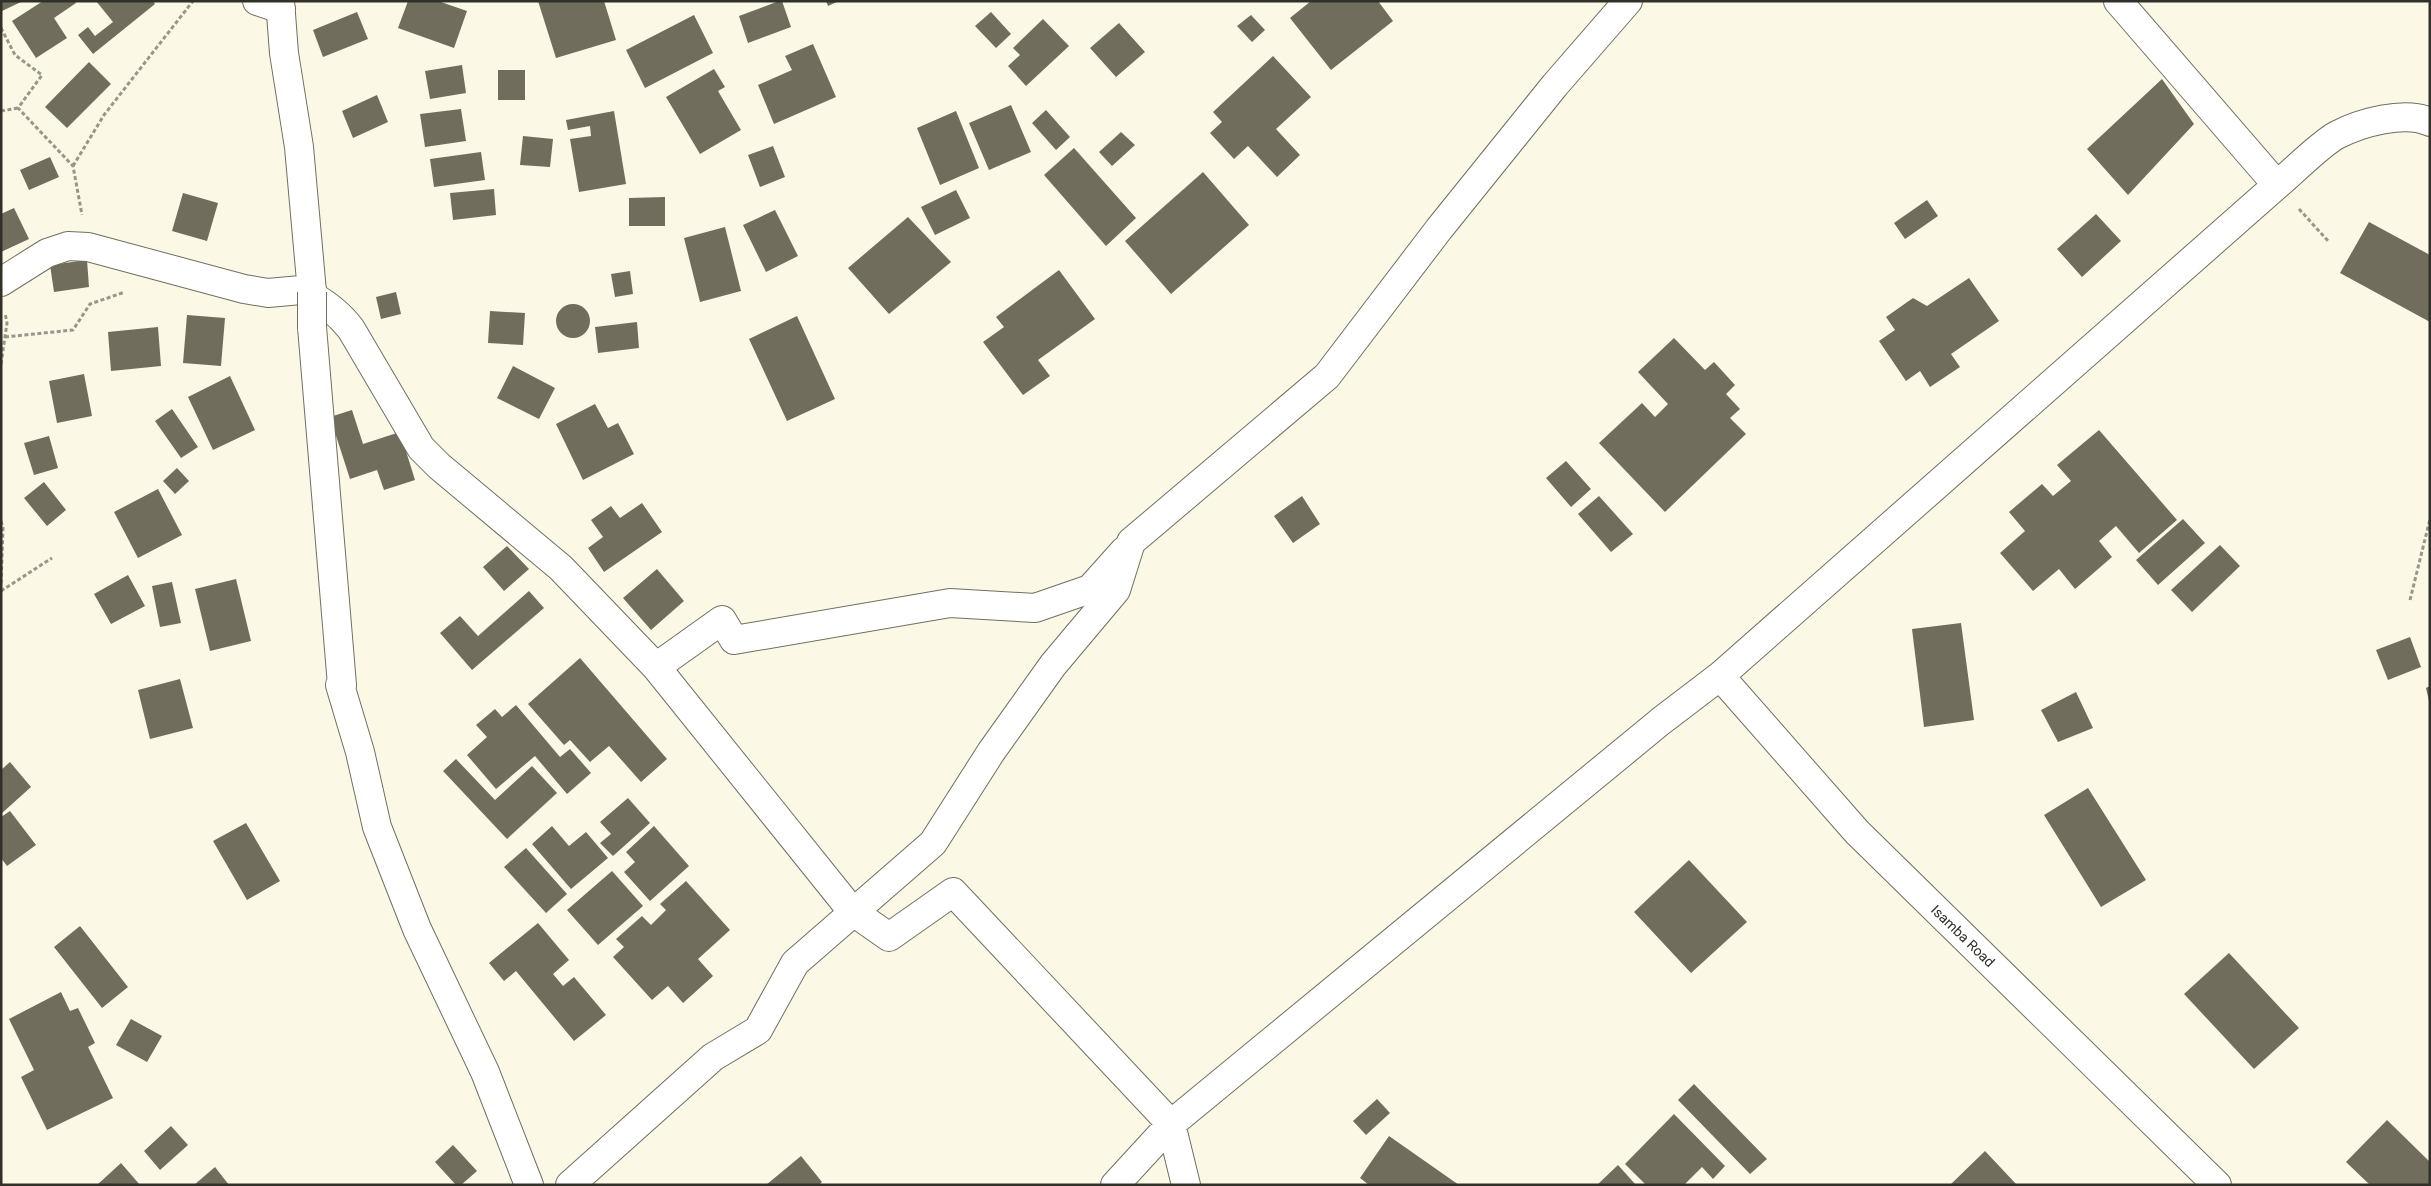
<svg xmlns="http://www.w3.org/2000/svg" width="2431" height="1186" font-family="Roboto,sans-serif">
	<rect width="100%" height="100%" fill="#fbf8e6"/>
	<path fill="#706d5d" d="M1 1H23L2 11Z
		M43 1H75L76 3 54 18 67 38 36 58 12 21Z
		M96 1H153L155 4 93 54 78 35 88 27 95 36 113 22Z
		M408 1H438L467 11 454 48 398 28Z
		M538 1H604L616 40 556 58Z
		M779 1H782L791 27 748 43 739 16Z
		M826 1H839L828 6Z
		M1311 1H1378L1393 21 1331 70 1290 18Z
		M357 12 368 39 323 57 313 30Z
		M991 12 1011 34 996 48 975 26Z
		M694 15 713 53 645 88 626 50Z
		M1251 15 1265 30 1252 42 1237 26Z
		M1043 19 1069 46 1026 86 1008 66 1020 55 1013 48Z
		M1119 23 1145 52 1116 77 1090 48Z
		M813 44 836 97 774 124 758 85 792 70 785 56Z
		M1273 56 1311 97 1276 129 1300 155 1277 177 1248 146 1234 159 1210 133 1222 122 1213 112Z
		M89 62 111 84 67 128 45 107Z
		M462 65 466 93 430 99 425 71Z
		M714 69 725 87 718 91 741 130 700 154 666 97Z
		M498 70H525V100H498Z
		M2162 79 2194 124 2128 195 2087 149Z
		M377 95 388 122 353 138 342 111Z
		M1011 105 1031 152 989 170 969 123Z
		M461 109 466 141 425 147 420 114Z
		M1046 110 1070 137 1056 150 1032 123Z
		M614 111 626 184 579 192 570 139 591 136 590 126 568 130 566 120Z
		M956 111 979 168 940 185 917 128Z
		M1121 132 1135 145 1112 166 1099 152Z
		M523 136 553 139 550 167 520 165Z
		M773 146 785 177 760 187 748 155Z
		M1074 148 1136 218 1106 246 1044 175Z
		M481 152 485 180 434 187 430 159Z
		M50 157 59 177 29 190 20 170Z
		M1203 172 1249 225 1171 294 1125 241Z
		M494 189 496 215 453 220 450 193Z
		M956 190 970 218 935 235 921 207Z
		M183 193 218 203 207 241 172 231Z
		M665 197V226H629V198Z
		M1927 200 1938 216 1905 239 1894 223Z
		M14 208 29 239 1 252V214Z
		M775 210 798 256 766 272 743 225Z
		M2096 214 2121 241 2082 277 2057 249Z
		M908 217 951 262 889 314 848 268Z
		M2369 222 2430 255V322L2340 273Z
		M725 227 741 291 700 302 684 238Z
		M87 260 89 287 54 292 50 265Z
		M1059 270 1095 319 1038 360 1050 376 1023 395 983 342 1004 327 996 317Z
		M630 271 633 294 615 297 611 274Z
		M1969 278 1999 321 1951 354 1960 367 1930 387 1920 371 1906 381 1879 341 1895 330 1886 317 1913 298 1927 306Z
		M396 292 401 314 381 319 376 297Z
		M556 321a17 17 0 1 1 34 0a17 17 0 1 1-34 0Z
		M490 311 525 313 523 345 488 343Z
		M187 315 225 318 221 366 183 363Z
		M797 316 835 399 787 421 749 339Z
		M637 322 639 348 598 353 595 327Z
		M158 327 161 366 111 371 108 332Z
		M1674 338 1705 370 1714 362 1735 385 1726 394 1740 409 1730 418 1746 434 1665 512 1599 443 1642 403 1655 417 1668 404 1638 372Z
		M513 366 555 388 539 419 497 398Z
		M84 374 92 416 57 423 49 381Z
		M230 376 255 430 213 450 188 397Z
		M595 404 608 428 618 423 634 454 583 480 556 424Z
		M172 409 198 447 181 458 155 421Z
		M352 410 363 444 400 432 415 480 384 490 377 470 350 479 330 417Z
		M2099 430 2177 520 2139 553 2116 526 2099 541 2112 557 2075 589 2059 569 2033 591 2000 553 2025 531 2009 512 2042 484 2053 496 2071 481 2057 465Z
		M49 436 58 468 34 475 24 443Z
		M1566 461 1591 489 1571 507 1546 478Z
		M177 468 189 481 175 494 163 481Z
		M44 482 66 510 47 526 24 498Z
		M158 489 182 535 138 558 114 512Z
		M1302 496 1320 524 1293 543 1274 516Z
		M1599 496 1633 534 1611 552 1578 514Z
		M642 503 662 532 604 572 588 548 603 537 591 520 611 506 620 518Z
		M2183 519 2205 543 2158 585 2136 560Z
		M2220 545 2240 566 2192 612 2171 590Z
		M507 546 529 569 504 591 483 567Z
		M657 569 684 601 651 630 623 598Z
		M128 575 145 606 111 624 94 594Z
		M236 579 251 641 210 651 195 589Z
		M172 582 181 623 160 627 152 586Z
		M529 591 544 608 472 670 440 633 460 616 478 636Z
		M1961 623 1974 720 1924 727 1912 629Z
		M2410 637 2421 667 2388 680 2376 650Z
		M580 658 667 759 641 782 609 746 590 762 570 740 564 745 528 704Z
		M180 679 193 728 150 739 138 690Z
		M2430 686V701H2429L2426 688Z
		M2076 692 2093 728 2058 742 2041 710Z
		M516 705 560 757 570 749 591 773 567 794 535 756 496 789 467 755 487 737 476 725 495 709 502 717Z
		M456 759 495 800 532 766 557 793 507 839 443 771Z
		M10 762 31 787 1 814V770Z
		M2088 788 2146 880 2101 907 2044 815Z
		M628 798 650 823 613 856 600 843 611 834 600 822Z
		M10 811 36 845 7 866 1 858V817Z
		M246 823 280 881 247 900 213 841Z
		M552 826 569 846 586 832 608 858 571 889 532 844Z
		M654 826 689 866 650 901 624 872 635 862 626 852Z
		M526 848 567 894 546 913 504 867Z
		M1689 860 1747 922 1691 973 1634 912Z
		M612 871 643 906 598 945 567 910Z
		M686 881 730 930 698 959 713 976 683 1003 668 986 652 1000 613 957 624 947 616 939 642 916 651 925 666 910 660 904Z
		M538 923 569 960 553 974 563 986 574 977 606 1015 574 1041 516 971 504 981 489 963Z
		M80 926 128 987 102 1008 54 947Z
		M2229 953 2299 1028 2254 1069 2184 994Z
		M61 992 70 1011 78 1008 95 1043 88 1047 113 1098 47 1130 21 1077 34 1070 9 1019Z
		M131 1019 162 1036 147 1062 116 1045Z
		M1694 1084 1767 1159 1750 1174 1678 1100Z
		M1377 1099 1390 1113 1366 1135 1353 1121Z
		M1674 1114 1725 1166 1713 1179 1702 1167 1684 1185H1646L1625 1164Z
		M2387 1120 2430 1162V1185H2370L2346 1162Z
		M171 1126 188 1145 160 1170 144 1151Z
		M1389 1136 1459 1185H1369L1360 1178Z
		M453 1145 477 1171 461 1185H456L435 1162Z
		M1985 1151 2017 1185H1950Z
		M801 1156 822 1182 819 1185H766Z
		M121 1163 140 1185H97Z
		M1618 1165 1636 1185H1597Z
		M215 1167 229 1185H194Z"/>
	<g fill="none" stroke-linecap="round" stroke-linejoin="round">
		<g stroke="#726f5f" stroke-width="30">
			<path id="minor" d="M257 1 281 9
				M280 1 284 53 299 147 312 292
				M2118 1 2277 185
				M1 282 47 253 68 246 88 247 244 289 268 293 312 289
				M312 289 304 292C323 301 338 312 351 329L421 448 439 466 561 568 656 667 852 911 889 937 953 892 1171 1124 1186 1185
				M312 327 342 685H340L360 752 377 827 417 929 485 1072 529 1185
				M656 667 722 620 734 640 950 603 1035 608 1090 589 1124 551
				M1720 676 1857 832 2217 1185
				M570 1185 713 1057 758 1030 795 963 933 843 991 752 1053 665 1116 590 1131 542 1327 376 1439 229 1555 85 1628 1
				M1115 1185 1171 1124 1661 721 1720 676 2277 185C2293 172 2320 144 2337 135 2360 123 2405 110 2430 122"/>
		</g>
		<path stroke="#989689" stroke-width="3" stroke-dasharray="4 2.5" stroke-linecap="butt" d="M1 28 15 55 42 75 18 108 73 166 82 215
			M1 111 18 108
			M73 166 104 115 193 1
			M2299 209 2329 242
			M5 337 73 330 90 304 125 292
			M1 364 7 323 5 313
			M1 521 3 528 1 585
			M1 591 52 558
			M2410 600 2430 519"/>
		<use href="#minor" stroke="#fff" stroke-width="28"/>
		<g stroke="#726f5f" stroke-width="30" stroke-linecap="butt">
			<path id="minor-bridge" d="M312 292V327"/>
		</g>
		<use href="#minor-bridge" stroke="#fff" stroke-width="28"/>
	</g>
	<g text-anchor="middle" stroke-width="5" stroke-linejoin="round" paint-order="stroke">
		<g font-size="14" fill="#313029" stroke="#fff">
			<text transform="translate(1963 936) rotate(44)" y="5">Isamba Road</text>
		</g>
	</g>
	<rect width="2431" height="1186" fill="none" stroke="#313029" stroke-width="5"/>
</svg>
